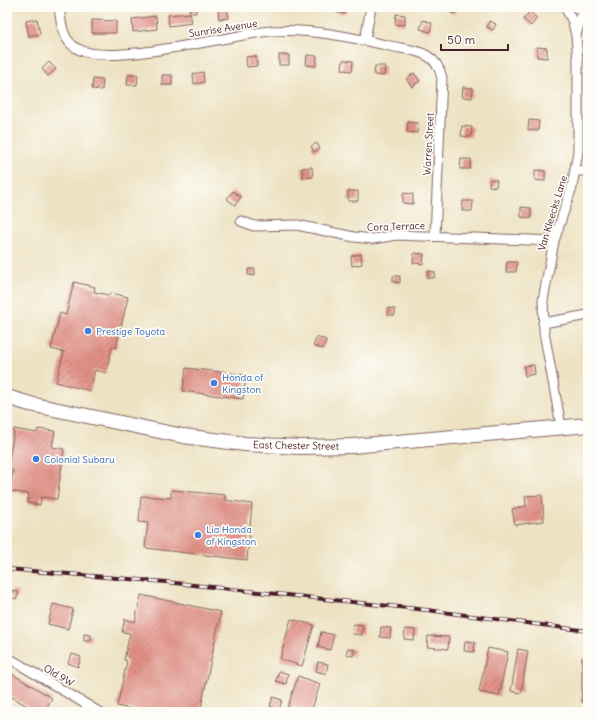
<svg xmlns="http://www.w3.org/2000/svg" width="595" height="719" font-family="Delius,sans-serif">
	<defs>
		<pattern id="building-hatch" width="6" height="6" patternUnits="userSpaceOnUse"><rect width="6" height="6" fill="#e29186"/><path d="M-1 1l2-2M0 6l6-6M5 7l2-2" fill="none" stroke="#b9766e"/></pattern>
	</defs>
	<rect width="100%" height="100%" fill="#fdfcf7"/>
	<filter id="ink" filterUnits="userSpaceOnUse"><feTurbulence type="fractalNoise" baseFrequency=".025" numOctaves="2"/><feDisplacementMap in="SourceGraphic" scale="8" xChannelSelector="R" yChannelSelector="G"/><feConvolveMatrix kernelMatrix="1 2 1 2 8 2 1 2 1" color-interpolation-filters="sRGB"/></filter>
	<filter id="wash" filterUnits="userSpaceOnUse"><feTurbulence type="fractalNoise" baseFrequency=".012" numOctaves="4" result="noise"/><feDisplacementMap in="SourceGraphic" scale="16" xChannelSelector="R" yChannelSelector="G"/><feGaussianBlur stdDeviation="0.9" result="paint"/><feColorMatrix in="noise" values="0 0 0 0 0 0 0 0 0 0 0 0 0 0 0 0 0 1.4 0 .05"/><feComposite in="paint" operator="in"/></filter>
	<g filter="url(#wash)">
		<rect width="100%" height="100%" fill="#ede2c2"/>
		<g id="blocks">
			<path fill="url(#building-hatch)" d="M189 7H196V13H190L192 23 169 26 168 15 190 13Z
				M253 7H263V10L253 11Z
				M337 7H347L345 14 335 12Z
				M450 7 457 8 454 14 448 11Z
				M227 8 229 18 219 19 218 9Z
				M530 12 537 18 531 26 523 19Z
				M396 14 405 15V25L395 24Z
				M156 16 157 29 133 32 132 19Z
				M37 19 40 34 29 36 26 21Z
				M92 20 116 21V33H92Z
				M423 20 432 23 430 32 420 29Z
				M489 21 496 24 493 30 487 27Z
				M537 47 547 48V58L537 57Z
				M279 55H289V65H279Z
				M307 55 317 56 316 66 306 65Z
				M256 56 257 66 247 67 246 57Z
				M343 60 353 61 352 71 342 70Z
				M49 62 56 69 48 76 42 69Z
				M375 66H385L384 76 374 75Z
				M203 72 204 82 194 84 193 74Z
				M414 73 420 81 412 87 406 79Z
				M128 75H138L137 85H127Z
				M162 75H172V85H162Z
				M93 79 103 80 102 90 92 89Z
				M463 87 473 88 472 98 462 97Z
				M529 120 539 121 538 131 528 130Z
				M408 122 418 123 417 133 407 132Z
				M462 126 472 127 471 137 461 136Z
				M317 143 320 149 314 152 311 146Z
				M461 159H471L470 169H460Z
				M312 167 313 177 303 178 302 168Z
				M535 170 545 171V181L535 180Z
				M490 179 497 180 496 187 489 186Z
				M233 191 241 197 235 205 227 199Z
				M348 191H358V201H348Z
				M403 193 413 194V204L403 203Z
				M463 201H473L472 211H462Z
				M521 207 531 208V218L521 217Z
				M414 253 424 254 423 264 413 263Z
				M361 254 362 264 352 266 351 256Z
				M507 262H517L516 272H506Z
				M248 269H255V276L248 275Z
				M428 271 435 272 434 278H427Z
				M393 276H400V283L393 282Z
				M74 282 95 287 94 292 109 295 111 293 128 297 116 348 112 347 106 373 95 370 90 391 56 382 64 352 51 349 60 313 66 315Z
				M388 308 395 309V315H388Z
				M317 337 326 340 323 349 313 346Z
				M534 365 535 374 525 376 524 366Z
				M186 368 246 375 243 399 183 391Z
				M14 429 37 433 38 429 55 431 52 447 64 449 57 499 41 497 40 505 27 503 29 494 10 491 13 471 8 469Z
				M171 490 225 495V500L252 504 247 560 145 548 148 523 139 522 141 496 171 498Z
				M542 495 544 521 515 525 512 509 526 506 525 496Z
				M13 590 19 593 16 599 10 596Z
				M141 595 221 612 200 712H144L117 706 127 661 124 660 130 633 122 632 125 619 135 622Z
				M53 604 73 609 68 629 48 624Z
				M291 619 314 625 302 666 280 659Z
				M354 624 363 625 362 635 352 634Z
				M381 627 391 628 390 638 380 637Z
				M405 629 415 630 414 640 404 639Z
				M321 632 334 635 330 650 318 647Z
				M84 634 91 635V641H84Z
				M428 636 449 637 448 649 427 647Z
				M465 641 475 642 474 652 464 651Z
				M348 648 355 650 353 656 346 654Z
				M488 648 508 652 499 696 479 692Z
				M518 649 528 651 521 693 511 691Z
				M72 654 81 657 78 667 68 663Z
				M582 658 588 659V702H582Z
				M318 662 328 664 326 674 316 671Z
				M7 671 52 698 44 712H37L7 694Z
				M279 671 288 674 286 684 276 681Z
				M298 676 320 684 311 712H286Z
				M273 697 282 700 279 710 270 706Z"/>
		</g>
	</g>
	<g filter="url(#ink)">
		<use href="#blocks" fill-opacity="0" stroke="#836360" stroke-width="1"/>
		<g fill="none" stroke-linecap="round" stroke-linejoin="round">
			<g stroke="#836360" stroke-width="11">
				<path id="minor" d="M59 7C61 23 62 41 78 49 110 67 229 35 270 31 310 28 351 37 390 46 414 51 436 50 442 78L435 236
					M576 35 584 7
					M365 40 371 7
					M576 171H588
					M241 221 254 226 297 225 354 237 373 239 396 235 554 241
					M543 323 588 315
					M561 426 544 332 543 300 554 241 572 187 578 151V61L576 36 573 22 565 7
					M7 657 99 712"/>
			</g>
			<g stroke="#836360" stroke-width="16">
				<path id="primary" d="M7 397 30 404 183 436 245 444 300 447 352 446 588 425"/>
			</g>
			<use href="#minor" stroke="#fff" stroke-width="9"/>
			<use href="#primary" stroke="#fff" stroke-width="14"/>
			<g stroke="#4a1f2b" stroke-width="4">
				<path id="rail" d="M7 569 166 582 427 610 588 631"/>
			</g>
			<use href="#rail" stroke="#fdfcf7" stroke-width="2.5" stroke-dasharray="8" stroke-linecap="butt"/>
		</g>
	</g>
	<g fill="#3f7fe0" stroke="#fdfcf7" stroke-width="1.5">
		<circle cx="88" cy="331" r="4"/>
		<circle cx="214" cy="383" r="4"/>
		<circle cx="36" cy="459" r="4"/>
		<circle cx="198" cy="535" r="4"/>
	</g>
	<g text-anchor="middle" stroke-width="3.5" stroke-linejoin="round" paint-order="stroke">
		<g font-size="10" fill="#4a1f2b" stroke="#fdfcf7">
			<text transform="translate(223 28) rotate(-9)" y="4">Sunrise Avenue</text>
			<text transform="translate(428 144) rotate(-87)" y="4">Warren Street</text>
			<text transform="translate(552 213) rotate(-73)" y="4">Van Kleecks Lane</text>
			<text transform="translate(396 226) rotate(-2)" y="4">Cora Terrace</text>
			<text transform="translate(296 445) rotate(1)" y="4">East Chester Street</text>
			<text transform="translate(59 675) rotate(30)" y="4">Old 9W</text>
		</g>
		<g font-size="10" fill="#366cbe" stroke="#fdfcf7" text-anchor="start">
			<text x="96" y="335">Prestige Toyota</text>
			<text x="222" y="381">Honda of<tspan x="222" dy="12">Kingston</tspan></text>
			<text x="44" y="463">Colonial Subaru</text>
			<text x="206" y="533">Lia Honda<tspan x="206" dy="12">of Kingston</tspan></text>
		</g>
	</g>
	<rect width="595" height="719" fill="none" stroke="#fdfcf7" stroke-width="24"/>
	<path d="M441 44v6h67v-6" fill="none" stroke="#4a1f2b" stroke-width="2"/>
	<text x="447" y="44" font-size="12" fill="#4a1f2b" stroke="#fdfcf7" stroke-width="3" paint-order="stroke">50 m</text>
</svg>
